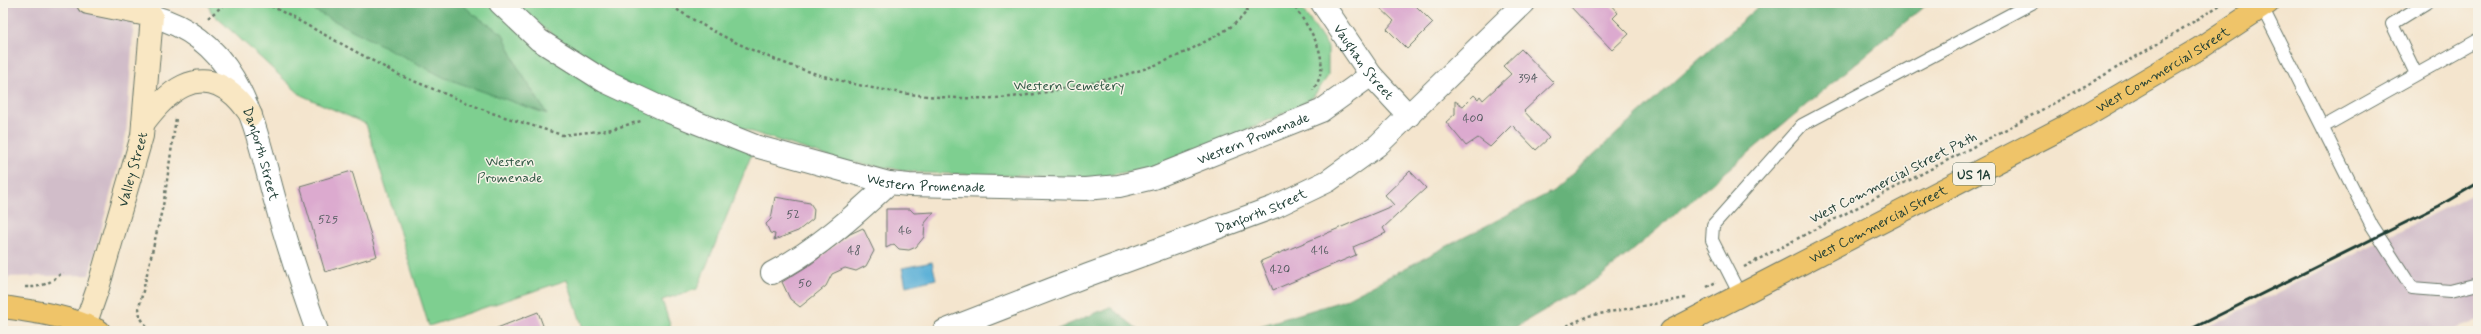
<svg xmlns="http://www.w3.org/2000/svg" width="2481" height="334" font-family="Mynerve,sans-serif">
	<rect width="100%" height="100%" fill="#f7f3e8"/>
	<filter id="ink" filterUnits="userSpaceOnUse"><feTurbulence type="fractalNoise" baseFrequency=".025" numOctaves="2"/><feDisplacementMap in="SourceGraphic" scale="8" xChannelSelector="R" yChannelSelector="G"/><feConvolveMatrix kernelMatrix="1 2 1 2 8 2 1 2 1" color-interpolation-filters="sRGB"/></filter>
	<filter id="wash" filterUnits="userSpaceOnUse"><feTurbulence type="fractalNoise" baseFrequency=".012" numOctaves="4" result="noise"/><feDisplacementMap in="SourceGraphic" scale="16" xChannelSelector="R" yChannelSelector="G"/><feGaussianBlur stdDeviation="0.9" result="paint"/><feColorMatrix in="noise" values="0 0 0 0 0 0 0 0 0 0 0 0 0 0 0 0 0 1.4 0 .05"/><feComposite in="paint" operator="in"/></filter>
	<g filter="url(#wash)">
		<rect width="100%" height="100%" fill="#f4e5ce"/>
		<path fill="#d1bdc9" d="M3 3H135L126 135 89 275 3 277Z
			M2478 191V321L2445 331H2201Z"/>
		<path fill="#7ecf90" stroke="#4e8662" d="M208 3H500L539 40 755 146 697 289 662 300 672 331H584L567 280 429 326 366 124 301 95 211 12Z
			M512 3H1298L1328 47V76L1313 97 1299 106 1225 140 1152 167 1095 178 924 173 842 161 755 133 631 86 575 52Z"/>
		<path fill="#66b27a" stroke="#427857" d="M300 3H461L473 14 503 34 517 66 547 114 445 78Z
			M1762 3H1928L1599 278 1509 331H1243L1342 301 1553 191Z
			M1110 307 1140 331H1053Z"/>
		<path fill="#5bb0d7" stroke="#3d7686" d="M932 262 936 279 906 286 902 268Z"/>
		<g id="blocks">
			<path fill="#dcaacf" d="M1375 3H1413L1433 23 1407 49 1387 29 1394 21Z
				M1567 3H1609L1618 13 1613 18 1629 34 1612 50Z
				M1521 49 1554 83 1524 111 1549 138 1536 150 1512 125 1490 147 1478 138 1466 146 1446 122 1455 114V101L1463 106 1474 95 1478 99 1480 96 1483 100 1511 74 1503 66Z
				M352 171 377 256 325 272 300 186Z
				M1410 171 1426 188 1383 228 1386 233 1353 247 1356 255 1273 290 1261 261 1394 205 1385 195Z
				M775 197 810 203 814 209 813 219 798 231 774 240 775 234 770 233 766 224 771 219Z
				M886 209H910L914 213 934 212 925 223 924 237 916 247 909 250 899 249 894 244 886 248Z
				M863 228 874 251 866 266 856 271 845 268 832 274 826 286 800 307 790 299 782 282 811 264 850 234Z
				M538 312 545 331H492V330Z"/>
		</g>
	</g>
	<g filter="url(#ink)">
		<use href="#blocks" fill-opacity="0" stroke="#6a786a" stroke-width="1"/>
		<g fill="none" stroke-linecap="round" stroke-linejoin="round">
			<g stroke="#6a786a" stroke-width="14">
				<path id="service" d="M2262 7 2372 226 2412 288 2450 291 2478 284
					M2416 74 2392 24 2426 3
					M2323 127 2478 40
					M1740 295 1712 240 1713 225 1802 125 2032 3"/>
			</g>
			<g stroke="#6a786a" stroke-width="24">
				<g id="minor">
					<path id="s1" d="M500 3 539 40 604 81 670 112 755 146 889 183 909 185 1085 189 1119 186 1153 178 1321 111 1371 75"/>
					<path id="s2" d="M1322 3 1371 75 1409 116"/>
					<path d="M772 273C816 250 853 217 889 183"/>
				</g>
			</g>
			<g stroke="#6a786a" stroke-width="24">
				<g id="tertiary">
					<path id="s3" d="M152 16C243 41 254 126 276 204 288 247 302 289 317 331"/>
					<path id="s4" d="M944 331 1088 275 1274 207 1328 181 1378 145 1524 3"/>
				</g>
			</g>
			<g stroke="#6a786a" stroke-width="24">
				<g id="secondary">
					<path d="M143 124C165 94 198 62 235 96 241 101 246 109 251 115"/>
					<path id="s5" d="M83 331 98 288 142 136 152 16 88 3"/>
				</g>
			</g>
			<g stroke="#6a786a" stroke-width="24">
				<g id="primary">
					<path d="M3 307C36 312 69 316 99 331"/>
					<path id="s6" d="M1671 331 2076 121 2200 48 2268 3"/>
				</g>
			</g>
			<path stroke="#6a786a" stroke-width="2.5" stroke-dasharray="3 3" stroke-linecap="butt" d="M266 3 399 75 492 113 562 135 608 130 641 121
				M667 3C762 67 880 102 995 98 1024 97 1053 91 1082 85 1121 77 1161 66 1195 47 1211 38 1248 22 1249 3
				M1292 3C1309 29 1335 59 1313 90
				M208 18 226 3
				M1744 267C1904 181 2070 102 2223 3
				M25 287C42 288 50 283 63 272
				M1707 287 1716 282
				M150 331 140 317 139 308 164 201 176 118
				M1556 331 1588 316 1686 298"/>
			<use href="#service" stroke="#fff" stroke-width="12"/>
			<use href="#minor" stroke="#fff" stroke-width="22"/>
			<use href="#tertiary" stroke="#fff" stroke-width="22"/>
			<use href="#secondary" stroke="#f9e7c3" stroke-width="22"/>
			<use href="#primary" stroke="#efc469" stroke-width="22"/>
			<path stroke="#1f3d34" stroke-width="3" d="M2187 331 2439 206 2478 183"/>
		</g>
	</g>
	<g text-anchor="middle" stroke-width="3" stroke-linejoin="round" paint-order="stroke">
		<g font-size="12" fill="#4e585b">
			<text x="1528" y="82">394</text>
			<text x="1473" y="122">400</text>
			<text x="793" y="218">52</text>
			<text x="328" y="223">525</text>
			<text x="905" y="234">46</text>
			<text x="854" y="254">48</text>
			<text x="1320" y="254">416</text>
			<text x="1280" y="273">420</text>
			<text x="805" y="287">50</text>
		</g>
		<rect fill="#f7f3e8" stroke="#60746a" stroke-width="1" x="1953" y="163" width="42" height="22" rx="3"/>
		<g font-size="13" font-weight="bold" fill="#1f3d34">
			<text x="1974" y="179">US 1A</text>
		</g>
		<g font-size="14" fill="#1f3d34" stroke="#f7f3e8">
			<text dy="5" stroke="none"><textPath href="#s2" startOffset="72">Vaughan Street</textPath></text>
			<text dy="5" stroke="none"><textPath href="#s6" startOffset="557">West Commercial Street</textPath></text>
			<text dy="5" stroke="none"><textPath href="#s1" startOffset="807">Western Promenade</textPath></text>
			<text dy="5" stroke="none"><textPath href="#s3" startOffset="186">Danforth Street</textPath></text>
			<text dy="5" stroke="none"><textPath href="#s5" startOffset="169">Valley Street</textPath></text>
			<text transform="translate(1893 177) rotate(-27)" y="5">West Commercial Street Path</text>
			<text dy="5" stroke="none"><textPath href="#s1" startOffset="471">Western Promenade</textPath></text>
			<text dy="5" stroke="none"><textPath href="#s4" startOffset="339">Danforth Street</textPath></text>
			<text dy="5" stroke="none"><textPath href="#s6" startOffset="233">West Commercial Street</textPath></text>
		</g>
		<g font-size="14" fill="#325a46" stroke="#f7f3e8">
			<text x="1069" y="90">Western Cemetery</text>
			<text x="510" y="166">Western<tspan x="510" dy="16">Promenade</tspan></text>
		</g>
	</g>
	<rect width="2481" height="334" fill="none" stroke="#f7f3e8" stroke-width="16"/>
</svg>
